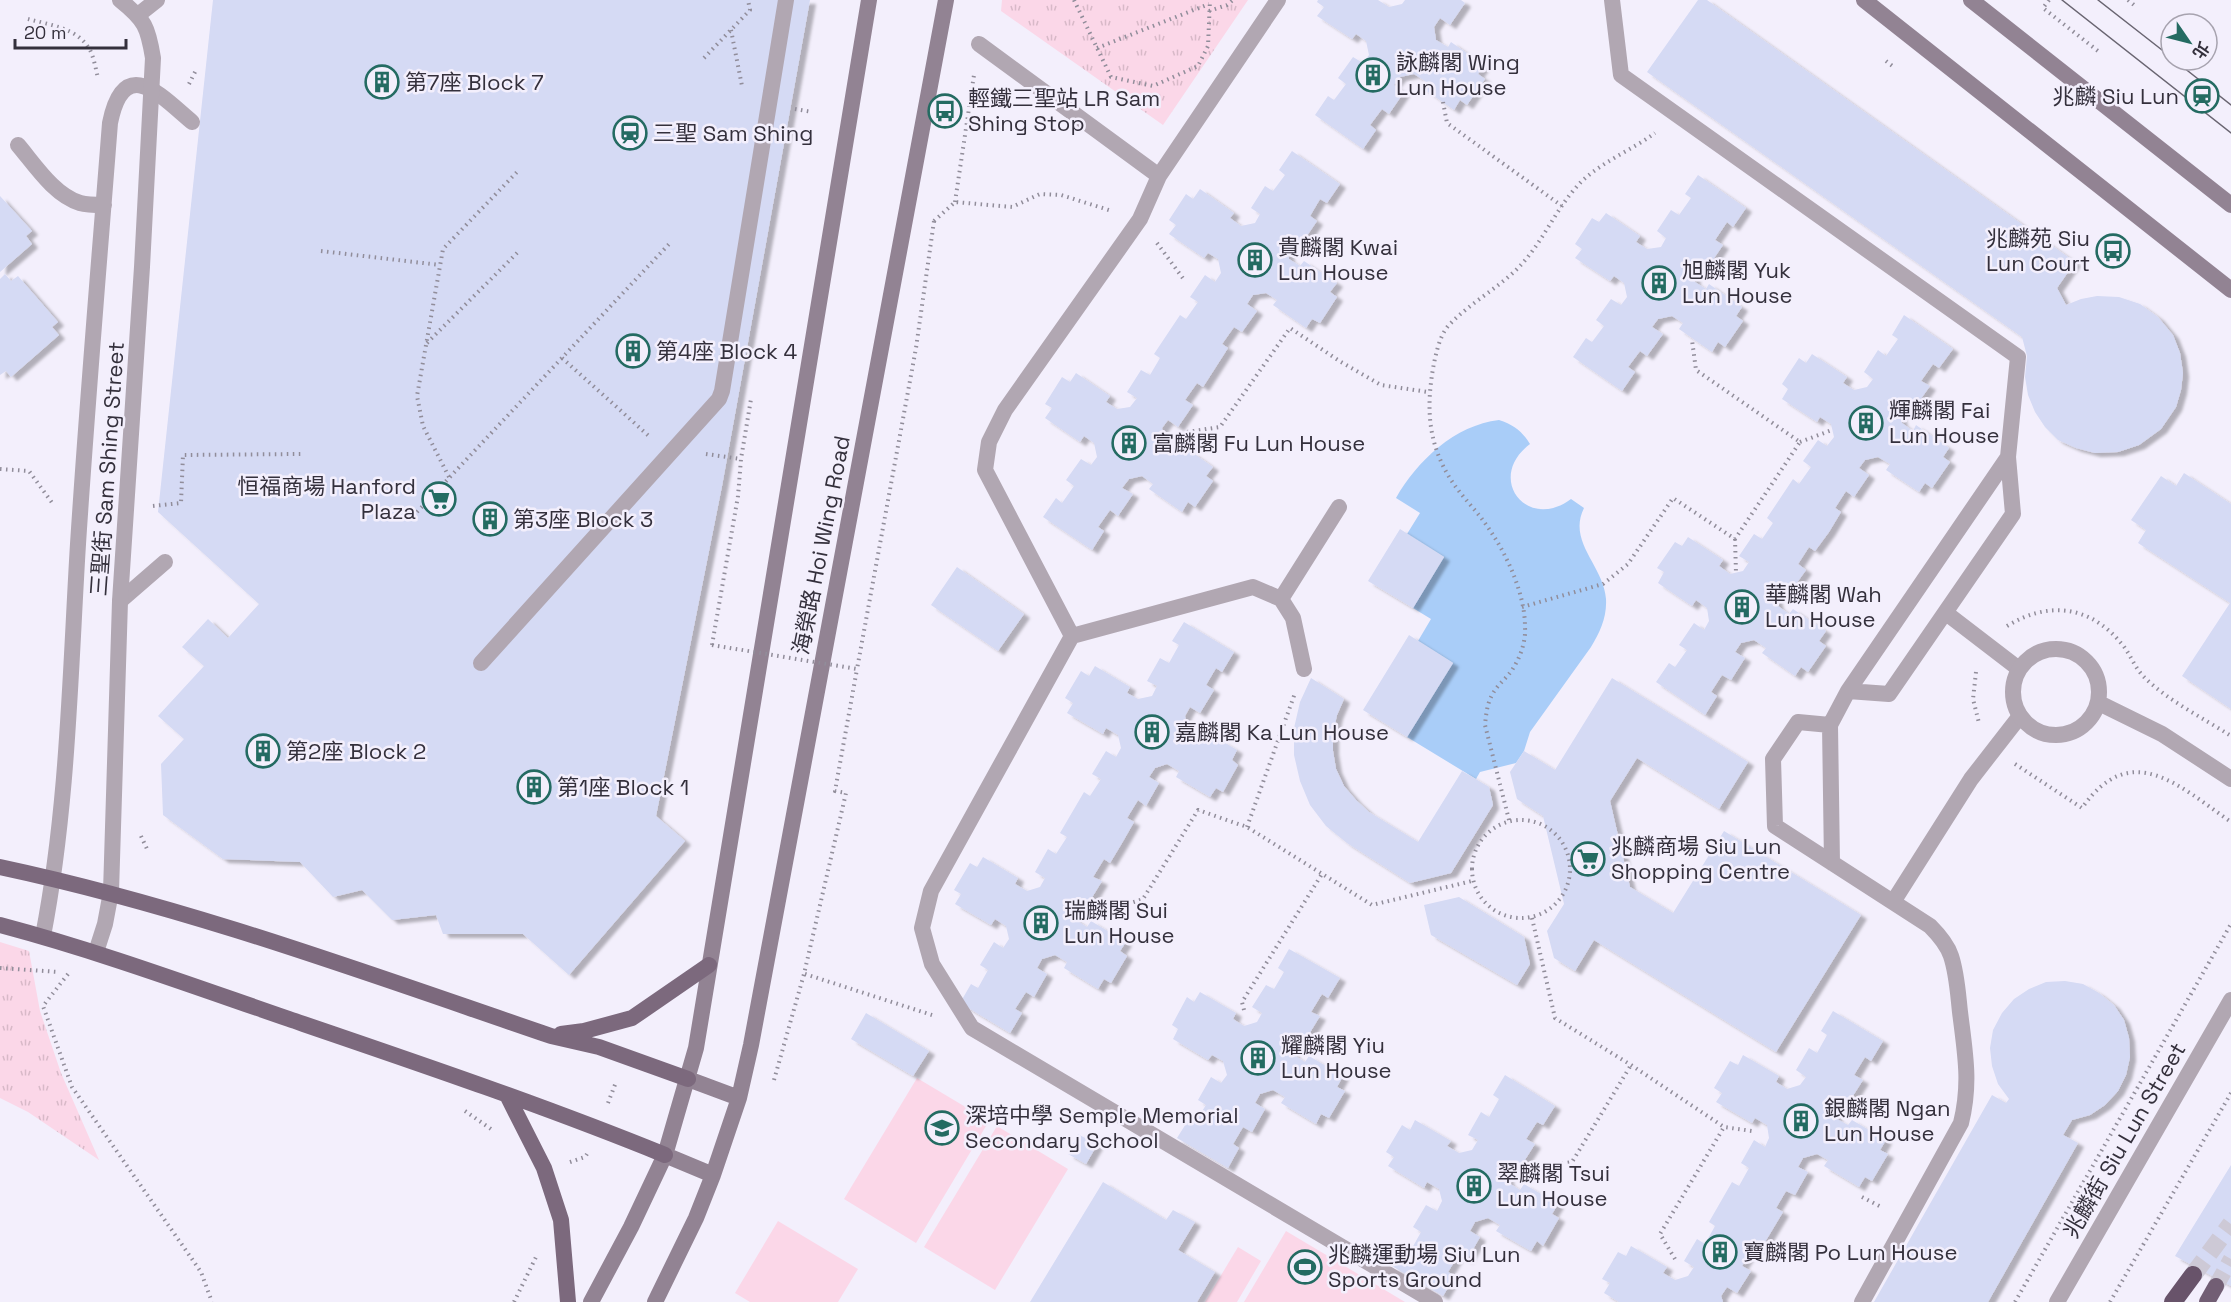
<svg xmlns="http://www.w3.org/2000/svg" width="2231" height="1302" font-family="'Space Grotesk','Noto Sans TC',sans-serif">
	<defs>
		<pattern id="grass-tufts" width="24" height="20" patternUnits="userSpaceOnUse" patternTransform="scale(1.5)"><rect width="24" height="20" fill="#fbd7e8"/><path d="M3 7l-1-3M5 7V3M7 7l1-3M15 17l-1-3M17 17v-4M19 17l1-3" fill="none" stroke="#d8b9c8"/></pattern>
		<filter id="shadow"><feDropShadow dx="6" dy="4" stdDeviation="1.5" flood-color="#0004"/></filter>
	</defs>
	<rect width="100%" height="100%" fill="#f3effc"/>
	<path fill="url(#grass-tufts)" d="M1002 0H1248L1163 125 1001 11Z
		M0 942 29 951 40 1011 61 1073 99 1160 28 1112 0 1098Z"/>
	<path fill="#fbd7e8" d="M917 1078 989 1121 916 1243 844 1199Z
		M997 1126 1068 1169 995 1290 924 1247Z
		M778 1221 858 1269 838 1302H750L735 1293Z
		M1286 1231 1405 1302H1244Z
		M1238 1247 1261 1261 1237 1302H1205Z"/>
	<path fill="#a9cdf8" d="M1499 420C1514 425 1522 431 1530 444 1485 478 1527 532 1571 499L1584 508C1567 542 1604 566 1606 599 1607 617 1600 632 1591 647L1530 732 1524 751 1516 763 1480 772 1476 779 1407 737 1453 663 1418 641 1431 619 1413 608 1444 557 1407 534 1420 513 1396 498C1417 461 1455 425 1499 420Z"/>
	<path fill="#d5daf4" filter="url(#shadow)" d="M213 0H810L722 486 656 816 685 841 569 975 523 934H443L436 915 392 920 362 890 333 897 300 862 223 859 163 815 161 764 184 739 158 716 204 666 182 647 208 619 228 638 259 604 158 512Z
		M1318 0H1378L1389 7 1402 4 1405 0H1461L1465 3 1450 25 1440 18 1434 27 1436 40 1448 47 1451 42 1484 65 1478 74 1485 79 1467 105 1460 100 1454 110 1421 87 1425 81 1414 74 1400 77 1394 85 1404 92 1389 114 1382 109 1370 125 1376 130 1363 149 1315 115 1328 96 1334 100 1346 84 1338 78 1353 57 1363 63 1369 55 1366 41 1356 34 1352 39 1317 16 1324 7 1317 2Z
		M1698 0H1707L2075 262 2057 288 2066 305 2081 299 2097 296 2119 297 2140 304 2158 317 2173 335 2180 353 2183 373 2181 390 2176 407 2161 429 2139 445 2118 452 2095 453 2076 448 2058 440 2045 427 2035 412 2028 395 2025 377 2027 356 2022 337 1647 72Z
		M1292 151 1340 184 1327 203 1320 199 1310 216 1317 221 1302 243 1292 236 1287 245 1289 259 1300 266 1304 261 1337 283 1330 292 1337 297 1320 323 1312 319 1306 328 1273 305 1277 300 1266 293 1253 295 1247 304 1257 311 1242 332 1234 327 1222 344 1228 348 1203 387 1197 383 1185 400 1193 405 1178 427 1168 420 1162 428 1165 442 1176 450 1180 444 1213 467 1206 476 1213 481 1195 507 1188 502 1182 512 1149 489 1153 484 1142 476 1129 479 1122 488 1133 494 1118 516 1110 510 1098 527 1104 531 1092 550 1043 517 1056 498 1062 503 1074 486 1066 480 1081 459 1091 465 1097 457 1094 443 1084 436 1080 442 1045 418 1052 408 1045 404 1062 377 1070 382 1076 373 1110 396 1106 402 1117 409 1130 407 1137 398 1127 392 1141 370 1150 375 1160 358 1154 354 1180 315 1186 319 1198 302 1190 297 1205 275 1215 282 1221 273 1218 259 1208 253 1204 258 1169 234 1176 225 1169 220 1186 194 1193 199 1200 189 1234 213 1230 218 1241 226 1255 223 1260 214 1251 208 1265 186 1273 191 1285 175 1279 170Z
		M1698 175 1746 208 1733 227 1727 222 1715 240 1723 245 1708 267 1698 260 1693 269 1695 282 1706 289 1709 284 1742 307 1736 316 1743 321 1725 347 1718 342 1712 352 1679 329 1683 323 1672 316 1658 319 1652 327 1663 334 1647 356 1640 351 1628 367 1635 372 1622 391 1573 357 1586 338 1592 342 1604 326 1596 320 1611 299 1621 305 1627 297 1624 283 1614 276 1610 281 1575 258 1582 249 1575 244 1592 218 1599 222 1606 213 1640 236 1636 242 1647 249 1661 247 1666 238 1657 231 1671 210 1679 215 1691 198 1685 194Z
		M0 196 32 231 26 236 32 244 0 272Z
		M5 274 11 281 18 276 58 322 52 327 59 335 11 377 6 371 0 375V279Z
		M1904 315 1953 349 1939 368 1933 364 1921 381 1930 386 1915 407 1905 401 1899 409 1902 423 1913 431 1916 425 1949 448 1943 457 1950 462 1932 488 1925 483 1919 492 1886 470 1890 464 1878 457 1865 460 1859 468 1869 475 1854 497 1846 491 1835 508 1841 512 1829 532 1815 551 1809 547 1798 564 1806 570 1791 591 1781 584 1775 593 1778 606 1789 614 1793 609 1826 631 1819 641 1826 646 1808 672 1801 667 1795 676 1762 653 1766 648 1754 640 1741 643 1735 652 1745 658 1731 680 1722 675 1711 692 1717 696 1705 715 1656 682 1669 663 1675 667 1687 650 1679 645 1694 623 1704 630 1709 621 1707 608 1696 600 1692 606 1658 583 1664 572 1657 568 1675 542 1682 546 1688 537 1723 560 1719 566 1730 574 1743 571 1749 562 1739 556 1754 534 1762 539 1773 523 1767 518 1793 479 1799 484 1811 467 1803 461 1818 440 1827 446 1834 437 1831 424 1820 417 1817 422 1782 399 1788 389 1782 384 1799 358 1806 363 1812 354 1847 377 1843 383 1854 390 1867 387 1873 379 1864 372 1878 350 1886 356 1898 339 1892 335Z
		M2184 473 2231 504V709L2182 676 2230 603 2138 543 2146 530 2131 520 2161 476 2176 486Z
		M1400 529 1444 557 1413 608 1368 581Z
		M957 567 1024 614 998 651 931 605Z
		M1184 622 1234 652 1222 672 1216 668 1206 685 1214 690 1200 713 1190 707 1185 716 1188 729 1199 736 1203 730 1237 750 1232 760 1238 765 1223 792 1216 788 1210 797 1176 777 1179 771 1167 764 1155 768 1149 777 1159 783 1146 806 1138 800 1127 818 1134 822 1122 843 1110 863 1104 859 1093 877 1102 881 1088 904 1078 898 1073 907 1076 920 1087 927 1091 921 1126 942 1120 951 1127 956 1111 983 1104 979 1098 989 1064 968 1067 962 1055 955 1042 959 1037 968 1047 974 1034 997 1026 992 1015 1009 1022 1013 1010 1033 960 1003 971 984 978 988 988 970 980 965 994 942 1003 948 1009 939 1006 926 995 919 991 925 955 904 961 894 954 890 970 863 977 867 983 857 1018 878 1015 884 1027 891 1040 887 1045 878 1035 872 1048 849 1056 854 1067 837 1060 833 1084 792 1090 796 1101 779 1092 774 1106 751 1116 757 1121 748 1118 735 1106 728 1103 734 1067 713 1073 703 1065 698 1081 671 1089 676 1095 666 1130 687 1127 693 1138 699 1152 696 1157 686 1147 681 1160 658 1169 663 1179 645 1172 641Z
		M1409 635 1453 663 1407 737 1363 710Z
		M1311 678 1344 699 1337 715 1333 733V751L1336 769 1344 786 1356 800 1369 812 1418 842 1462 771 1489 787 1493 805 1451 873 1410 883 1347 843 1326 826 1310 805 1300 781 1294 755V728L1300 702Z
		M1612 678 1748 762 1719 809 1637 758 1610 801 1630 887 1673 913 1724 831 1861 915 1776 1052 1594 940 1575 971 1554 958 1547 931 1564 904 1543 816 1517 799 1510 772 1524 751 1555 770Z
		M1459 897 1524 937 1530 964 1517 985 1431 935 1424 905Z
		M1289 949 1340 978 1328 998 1322 994 1311 1012 1320 1016 1306 1039 1296 1033 1291 1042 1294 1055 1305 1062 1309 1056 1343 1076 1337 1087 1345 1091 1329 1118 1321 1114 1316 1124 1281 1103 1285 1097 1273 1090 1260 1094 1255 1103 1265 1109 1252 1132 1243 1127 1233 1144 1239 1148 1228 1168 1177 1138 1189 1119 1195 1122 1206 1105 1198 1100 1211 1077 1221 1083 1227 1075 1223 1061 1212 1055 1208 1060 1173 1039 1178 1029 1172 1025 1187 997 1194 1002 1200 992 1236 1013 1233 1019 1244 1026 1257 1022 1262 1013 1252 1007 1266 985 1274 989 1284 972 1278 968Z
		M2065 981 2083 984 2099 993 2114 1005 2124 1020 2129 1038 2130 1057 2126 1075 2118 1091 2105 1105 2090 1115 2072 1120 2063 1135 2078 1143 1988 1302H1874L1992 1095 2006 1103 2009 1099 1998 1084 1992 1066 1990 1048 1993 1030 2002 1013 2014 999 2029 989 2046 982Z
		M1833 1011 1883 1041 1871 1061 1865 1057 1854 1075 1863 1080 1849 1102 1839 1096 1833 1105 1837 1119 1848 1125 1852 1120 1886 1140 1880 1150 1888 1154 1872 1181 1865 1177 1859 1187 1824 1166 1828 1160 1817 1154 1803 1158 1798 1167 1808 1172 1795 1195 1786 1191 1776 1208 1783 1212 1759 1252 1753 1248 1742 1266 1751 1271 1737 1293 1727 1287 1721 1296 1723 1302H1619L1604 1293 1610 1283 1602 1279 1618 1252 1626 1256 1631 1246 1667 1267 1663 1273 1675 1280 1688 1276 1694 1267 1684 1261 1697 1239 1705 1244 1715 1226 1709 1222 1732 1182 1739 1186 1749 1168 1741 1163 1754 1140 1765 1147 1769 1138 1767 1125 1755 1118 1752 1123 1716 1102 1722 1093 1714 1088 1730 1061 1738 1065 1743 1055 1779 1076 1776 1082 1787 1089 1800 1085 1806 1077 1796 1070 1809 1048 1817 1053 1827 1035 1821 1031Z
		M866 1013 929 1051 913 1076 851 1039Z
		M1505 1075 1555 1106 1543 1125 1537 1122 1526 1139 1535 1144 1521 1166 1511 1161 1505 1169 1509 1183 1520 1190 1524 1184 1558 1204 1552 1214 1559 1218 1543 1246 1537 1241 1531 1251 1496 1231 1500 1225 1488 1218 1475 1222 1470 1231 1480 1237 1467 1260 1459 1254 1448 1272 1455 1276 1443 1296 1392 1266 1404 1246 1411 1250 1421 1232 1413 1227 1426 1205 1437 1211 1442 1201 1439 1189 1427 1182 1424 1188 1388 1166 1394 1157 1386 1152 1402 1125 1410 1130 1415 1120 1451 1141 1447 1146 1459 1153 1472 1150 1478 1140 1468 1135 1481 1112 1489 1117 1499 1099 1493 1095Z
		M1078 1134 1097 1145 1086 1164 1068 1154Z
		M2231 1165V1286L2175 1256Z
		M1103 1182 1166 1220 1173 1210 1195 1222 1178 1250 1215 1272 1197 1302H1030Z"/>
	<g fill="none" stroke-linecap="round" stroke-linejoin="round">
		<path stroke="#cdc9d6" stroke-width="16" stroke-dasharray="16 8" stroke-linecap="butt" d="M2216 1286 2231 1259"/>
		<path stroke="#cdc9d6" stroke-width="18" stroke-dasharray="18 9" stroke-linecap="butt" d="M2193 1275 2231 1224"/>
		<path stroke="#918d9a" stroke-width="4" stroke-dasharray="1.5 4.5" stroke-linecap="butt" d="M1074 0 1111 77 1153 86 1198 66 1208 46 1210 0
			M2049 0 2043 8 2098 51
			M2128 0 2134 5
			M1209 11 1227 5 1233 0
			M28 19C50 25 78 28 90 50 94 58 96 70 98 78
			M731 30 742 86
			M1097 48 1209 4
			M704 58 750 10 748 0
			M1886 61 1895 68
			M189 84 197 68
			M1443 102 1447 123 1562 206
			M795 109 812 112
			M955 202 974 75
			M934 221 955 202 1012 207 1040 194 1061 195 1112 211
			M1157 243 1185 281
			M321 251 440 265
			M427 343 518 252
			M562 358 650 437
			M1187 432 1220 427 1290 328 1341 362 1381 385 1428 392
			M1800 442 1832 430
			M706 454 741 459
			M0 469 29 471 53 504
			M449 477 423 426 417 396 443 249 517 172
			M153 506 181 503 183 455 301 454
			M417 512 670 243
			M1735 539 1736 573
			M1522 607 1603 584 1628 564 1673 498 1735 539 1800 442 1696 370 1692 340
			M2007 626C2048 601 2089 605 2121 643 2130 653 2134 667 2144 677 2167 700 2203 718 2231 736
			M712 645 738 496 741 459 751 399
			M1976 672 1973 699 1979 723
			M2015 764 2082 808C2131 738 2179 786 2231 822
			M1472 869a49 49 0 1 1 98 0a49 49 0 1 1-98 0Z
			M1509 820 1485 725C1486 715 1487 704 1492 695 1497 685 1506 679 1512 670 1520 658 1526 642 1525 627 1525 591 1504 548 1482 519 1472 506 1460 494 1451 480 1427 442 1426 406 1434 363 1437 350 1440 335 1449 325 1469 304 1495 290 1516 270 1542 245 1555 209 1580 183 1601 162 1632 150 1655 133
			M1247 827 1295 693
			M141 836 147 849
			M1122 906 1143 899 1198 810 1247 827 1372 905 1472 881
			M1532 918 1555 1018 1631 1065 1724 1127 1752 1131
			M0 968 59 972
			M68 974 43 1006 72 1087 201 1272 212 1302
			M805 974 932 1015
			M1244 1010 1242 1002 1322 874
			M774 1080 804 974 846 793 835 791 857 669
			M608 1103 616 1082
			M465 1111 491 1129
			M570 1162 585 1157 587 1154
			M1550 1166 1572 1162 1631 1065
			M1862 1197 1883 1208
			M1675 1259 1660 1234 1724 1127
			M514 1302 536 1257
			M2015 1302 2231 924
			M2110 1302 2231 1093"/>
		<path stroke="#b1a7b2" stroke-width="16" d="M1278 0 1159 176 1140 219 1005 410 989 442 985 470 1072 636 931 891 922 928 932 964 972 1028 1435 1302
			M1612 0 1621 75 2018 357 2008 457 1848 691 1830 725 1832 863
			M138 15 157 0
			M979 44 1159 176
			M18 145C35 165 54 195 80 203 87 205 96 205 104 205
			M1281 599 1339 507
			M120 601 165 562
			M1946 613 2019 669
			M1072 636 1253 587 1281 599 1293 618 1304 669
			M1848 691 1889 694 2013 514 2008 457
			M1830 725 1798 722 1773 759 1775 826 1930 926C1939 935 1947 944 1951 956 1957 974 1958 994 1960 1012 1965 1053 1971 1083 1961 1123L1862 1302
			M1893 902 1971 779 2020 716
			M43 936C68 807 70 675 78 544 87 404 99 264 110 123 124 54 160 95 192 122"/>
		<path stroke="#b1a7b2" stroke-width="16" d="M2013 692a43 43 0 1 1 86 0a43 43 0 1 1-86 0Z
			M2099 703 2162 734 2231 779
			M96 952 105 924 111 892 120 601 142 267 153 58C148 27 145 20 120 0
			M2057 1302 2231 1000"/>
		<path stroke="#928393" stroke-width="16" d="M1864 0 2231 290
			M1971 0 2231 205
			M688 1079 739 1098
			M665 1155 713 1175
			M591 1302 631 1227 665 1155 696 1048 869 0
			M655 1302 696 1218 713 1175 739 1098 751 1045 946 0"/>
		<path stroke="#7c697d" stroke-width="16" d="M0 867C188 907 369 974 551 1036L599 1047 688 1079
			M0 925C98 951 193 986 289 1019 415 1062 542 1105 665 1155
			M561 1034 584 1031 632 1018 709 965
			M508 1097 544 1168 561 1220 568 1302"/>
		<path stroke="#725e74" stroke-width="16" d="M2207 1302 2216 1286"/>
		<path stroke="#68536a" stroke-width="18" d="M2173 1302 2193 1275"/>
		<path stroke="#696571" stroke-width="1.5" d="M2062 0 2231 133
			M2098 0 2171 57
			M2174 60 2231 105"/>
		<path stroke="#918d9a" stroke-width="4" stroke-dasharray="1.5 4.5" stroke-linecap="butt" d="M712 645 857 669 916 348 934 221"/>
		<path stroke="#b1a7b2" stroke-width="16" d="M481 663 719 399 722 391 786 0"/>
	</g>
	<defs>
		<g id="building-ring" transform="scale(1.725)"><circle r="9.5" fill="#f3effc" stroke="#246b62" stroke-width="1.5"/><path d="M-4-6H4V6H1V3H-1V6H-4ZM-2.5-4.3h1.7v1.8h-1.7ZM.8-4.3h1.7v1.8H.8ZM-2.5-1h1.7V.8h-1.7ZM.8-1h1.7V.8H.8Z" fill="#246b62"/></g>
		<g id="station-ring" transform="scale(1.725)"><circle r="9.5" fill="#f3effc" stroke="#246b62" stroke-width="1.5"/><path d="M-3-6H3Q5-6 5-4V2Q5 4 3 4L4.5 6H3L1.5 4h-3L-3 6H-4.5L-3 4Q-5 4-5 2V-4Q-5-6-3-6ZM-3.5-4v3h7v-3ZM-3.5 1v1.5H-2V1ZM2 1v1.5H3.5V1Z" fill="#246b62"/></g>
		<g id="bus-ring" transform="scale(1.725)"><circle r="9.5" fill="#f3effc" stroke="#246b62" stroke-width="1.5"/><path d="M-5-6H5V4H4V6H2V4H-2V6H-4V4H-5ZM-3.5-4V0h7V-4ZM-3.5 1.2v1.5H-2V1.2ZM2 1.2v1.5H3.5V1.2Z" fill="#246b62"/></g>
		<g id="supermarket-ring" transform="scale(1.725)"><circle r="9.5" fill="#f3effc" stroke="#246b62" stroke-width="1.5"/><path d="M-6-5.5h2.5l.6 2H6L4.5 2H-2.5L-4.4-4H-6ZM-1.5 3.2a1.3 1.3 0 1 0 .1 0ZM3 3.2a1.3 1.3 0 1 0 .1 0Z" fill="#246b62"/></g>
		<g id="school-ring" transform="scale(1.725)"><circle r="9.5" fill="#f3effc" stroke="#246b62" stroke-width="1.5"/><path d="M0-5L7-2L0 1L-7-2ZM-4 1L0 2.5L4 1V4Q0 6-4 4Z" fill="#246b62"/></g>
		<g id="stadium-ring" transform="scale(1.725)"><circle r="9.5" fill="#f3effc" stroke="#246b62" stroke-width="1.5"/><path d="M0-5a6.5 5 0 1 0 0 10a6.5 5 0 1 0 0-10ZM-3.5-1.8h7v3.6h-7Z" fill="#246b62"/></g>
	</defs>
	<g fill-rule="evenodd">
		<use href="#building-ring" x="1373" y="75"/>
		<use href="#building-ring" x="382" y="82"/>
		<use href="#station-ring" x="2202" y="96"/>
		<use href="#bus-ring" x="945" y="111"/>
		<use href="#station-ring" x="630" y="133"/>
		<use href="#bus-ring" x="2113" y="251"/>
		<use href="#building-ring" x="1255" y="260"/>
		<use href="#building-ring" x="1659" y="283"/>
		<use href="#building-ring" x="633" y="351"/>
		<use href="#building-ring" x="1866" y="423"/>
		<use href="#building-ring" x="1129" y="443"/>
		<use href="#supermarket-ring" x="439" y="499"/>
		<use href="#building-ring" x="490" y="519"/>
		<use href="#building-ring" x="1742" y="607"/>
		<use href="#building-ring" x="1152" y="732"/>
		<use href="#building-ring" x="263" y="751"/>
		<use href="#building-ring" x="534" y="787"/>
		<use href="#supermarket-ring" x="1588" y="859"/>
		<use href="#building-ring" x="1041" y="923"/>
		<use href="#building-ring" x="1258" y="1058"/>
		<use href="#building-ring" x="1801" y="1121"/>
		<use href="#school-ring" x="942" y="1128"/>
		<use href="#building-ring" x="1474" y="1186"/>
		<use href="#building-ring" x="1720" y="1252"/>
		<use href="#stadium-ring" x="1305" y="1267"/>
	</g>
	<g text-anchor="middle" stroke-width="5" stroke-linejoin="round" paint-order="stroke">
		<g font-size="22" fill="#34303c" stroke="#f3effc" text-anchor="start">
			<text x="1396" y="70">詠麟閣 Wing<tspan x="1396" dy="25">Lun House</tspan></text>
			<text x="405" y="90">第7座 Block 7</text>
			<text x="2179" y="104" text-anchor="end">兆麟 Siu Lun</text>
			<text x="968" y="106">輕鐵三聖站 LR Sam<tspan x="968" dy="25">Shing Stop</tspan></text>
			<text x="653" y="141">三聖 Sam Shing</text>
			<text x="2090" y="246" text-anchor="end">兆麟苑 Siu<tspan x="2090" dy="25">Lun Court</tspan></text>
			<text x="1278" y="255">貴麟閣 Kwai<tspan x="1278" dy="25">Lun House</tspan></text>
			<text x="1682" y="278">旭麟閣 Yuk<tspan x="1682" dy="25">Lun House</tspan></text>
			<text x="656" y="359">第4座 Block 4</text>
			<text x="1889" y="418">輝麟閣 Fai<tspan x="1889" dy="25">Lun House</tspan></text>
			<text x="1152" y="451">富麟閣 Fu Lun House</text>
			<text x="416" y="494" text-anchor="end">恒福商場 Hanford<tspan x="416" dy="25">Plaza</tspan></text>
			<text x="513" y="527">第3座 Block 3</text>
			<text x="1765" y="602">華麟閣 Wah<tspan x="1765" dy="25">Lun House</tspan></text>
			<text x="1175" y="740">嘉麟閣 Ka Lun House</text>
			<text x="286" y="759">第2座 Block 2</text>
			<text x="557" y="795">第1座 Block 1</text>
			<text x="1611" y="854">兆麟商場 Siu Lun<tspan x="1611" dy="25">Shopping Centre</tspan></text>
			<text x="1064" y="918">瑞麟閣 Sui<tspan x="1064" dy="25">Lun House</tspan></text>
			<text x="1281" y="1053">耀麟閣 Yiu<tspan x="1281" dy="25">Lun House</tspan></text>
			<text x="1824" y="1116">銀麟閣 Ngan<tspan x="1824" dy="25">Lun House</tspan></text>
			<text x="965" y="1123">深培中學 Semple Memorial<tspan x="965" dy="25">Secondary School</tspan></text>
			<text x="1497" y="1181">翠麟閣 Tsui<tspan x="1497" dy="25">Lun House</tspan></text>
			<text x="1743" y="1260">寶麟閣 Po Lun House</text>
			<text x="1328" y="1262">兆麟運動場 Siu Lun<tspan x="1328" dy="25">Sports Ground</tspan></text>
		</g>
		<g font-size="22" fill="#34303c" stroke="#f3effc">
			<text transform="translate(107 469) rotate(-86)" y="8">三聖街 Sam Shing Street</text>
			<text transform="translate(821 545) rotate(-79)" y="8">海榮路 Hoi Wing Road</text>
			<text transform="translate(2124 1140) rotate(-60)" y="8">兆麟街 Siu Lun Street</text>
		</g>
	</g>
	<g transform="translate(2189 42) rotate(125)"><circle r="28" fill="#f3effc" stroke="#a7a3af" stroke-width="1.5"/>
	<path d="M0-4.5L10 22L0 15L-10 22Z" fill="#246b62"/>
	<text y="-9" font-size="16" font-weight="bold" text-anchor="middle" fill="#34303c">北</text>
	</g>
	<path d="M15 39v9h111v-9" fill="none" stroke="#34303c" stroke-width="3"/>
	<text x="24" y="39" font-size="18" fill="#34303c" stroke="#f3effc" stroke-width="4.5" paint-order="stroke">20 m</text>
</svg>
